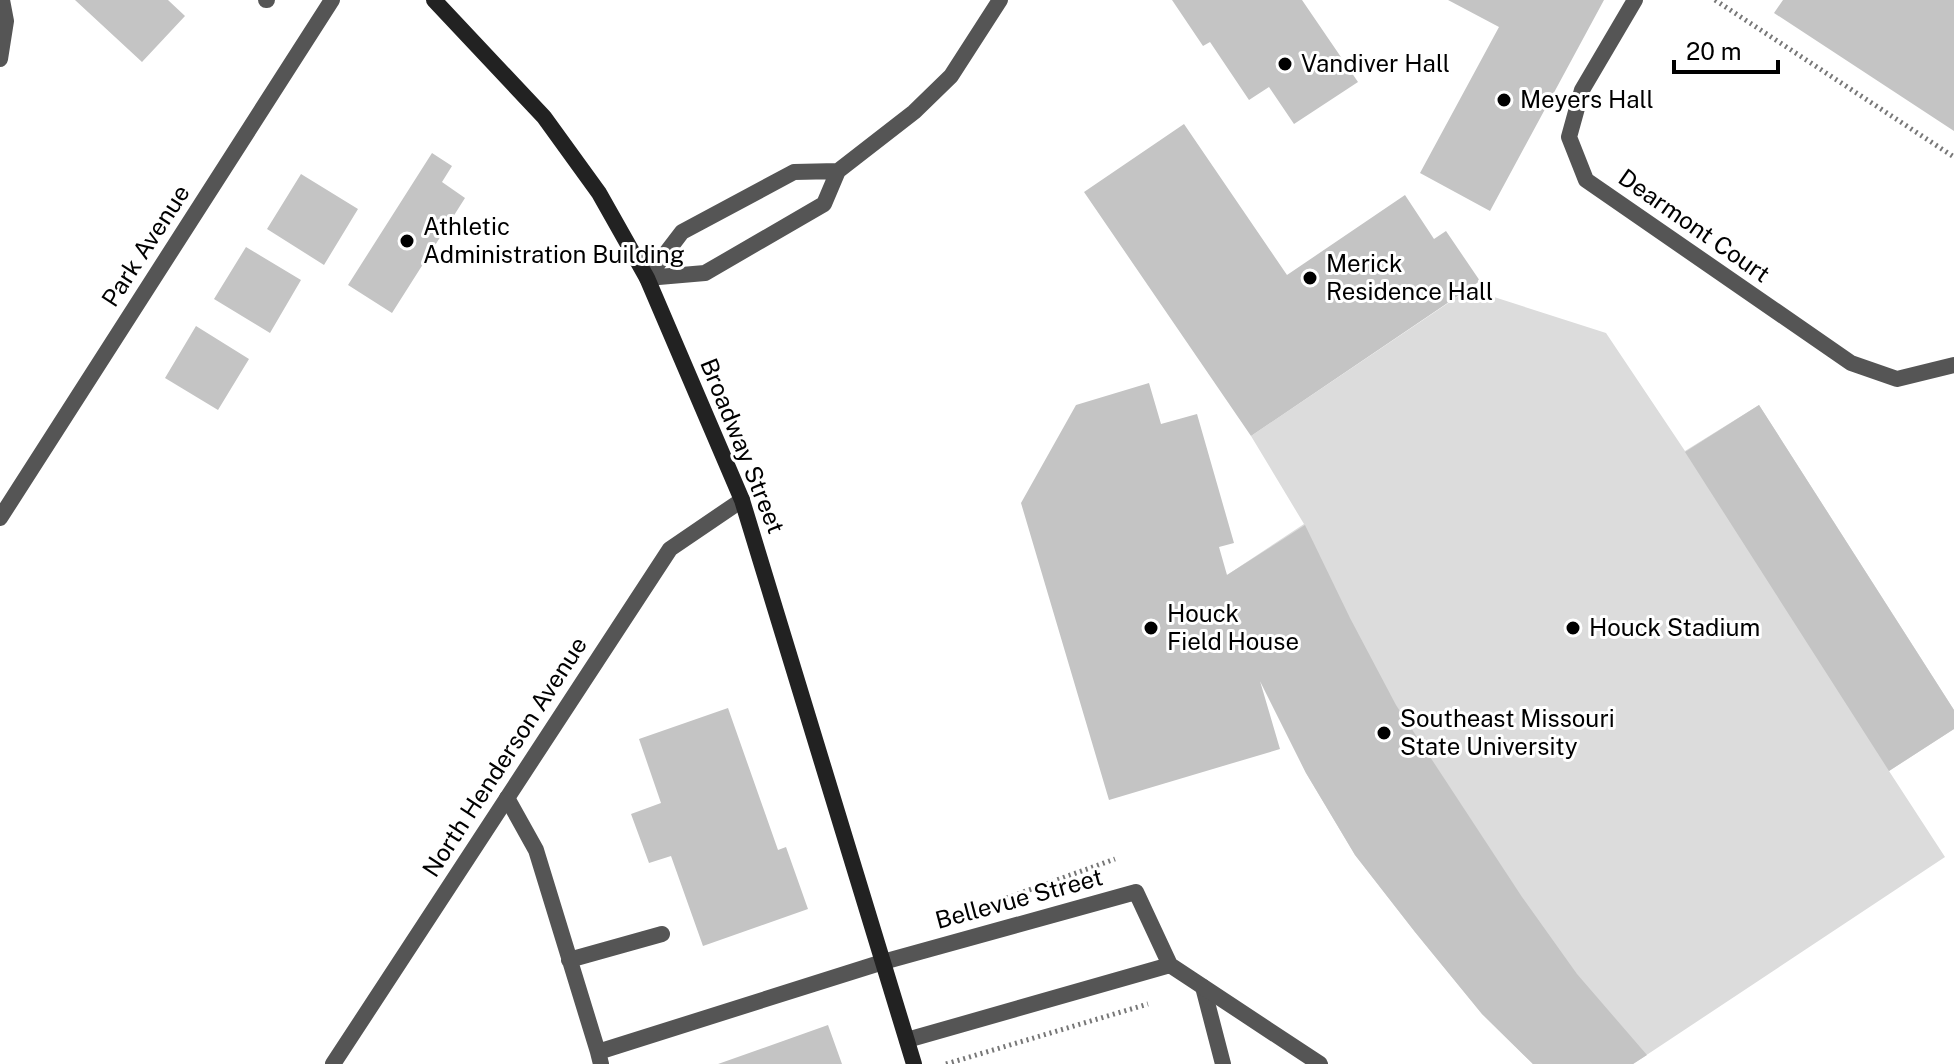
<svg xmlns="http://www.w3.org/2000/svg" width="1954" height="1064" font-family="'Public Sans',sans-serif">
	<rect width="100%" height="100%" fill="#fff"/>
	<path fill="#dcdcdc" d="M1469 289 1606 333 1685 451 1759 405 1954 710V729L1889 771 1945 857 1633 1064H1533L1482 1014 1415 932 1355 855 1306 773 1260 681 1227 575 1304 524 1251 436Z"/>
	<path fill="#c4c4c4" d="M75 0H168L185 16 142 62Z
		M1172 0H1302L1358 82 1294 124 1269 87 1249 100 1210 42 1203 46Z
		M1448 0H1604L1490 211 1420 173 1499 27Z
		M1783 0H1954V131L1774 13Z
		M1184 124 1287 275 1405 195 1434 239 1446 231 1480 281 1251 436 1084 192Z
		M432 153 452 166 442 182 465 198 392 313 348 285Z
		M301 174 358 209 324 265 267 229Z
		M246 247 301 280 270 333 214 299Z
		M196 326 249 359 218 410 165 378Z
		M1149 383 1161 424 1197 414 1234 543 1219 547 1227 575 1305 525 1350 618 1396 705 1522 897 1577 974 1647 1055 1633 1064H1533L1482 1014 1415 932 1355 855 1306 773 1260 681 1280 749 1109 800 1021 503 1076 405Z
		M1759 405 1954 710V729L1889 771 1685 452Z
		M728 708 778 850 786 847 808 909 703 946 671 856 649 863 631 814 661 803 639 739Z
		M828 1025 842 1064H718Z"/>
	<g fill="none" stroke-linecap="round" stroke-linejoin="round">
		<path stroke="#777" stroke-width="5" stroke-dasharray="2 4" stroke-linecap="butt" d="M1715 0 1954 157
			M1001 900 1115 859
			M946 1064 1148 1004"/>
		<path stroke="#555" stroke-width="16" d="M266 0H267
			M0 59 6 21 2 0
			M507 798 536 850 598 1052
			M569 960 662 934
			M1203 987 1223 1064
			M601 1064 598 1052 883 962"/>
		<path stroke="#555" stroke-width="16" d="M1635 0 1582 90 1569 137 1586 180 1851 363 1897 379 1954 365
			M647 278 705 273 824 204 838 171 914 112 951 76 1000 0
			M647 278 682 232 794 172 838 171
			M0 518 332 0
			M883 962 1136 892 1170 965 1320 1064
			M907 1040 1170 965
			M333 1064 670 549 742 500"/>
		<path stroke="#222" stroke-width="16" d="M434 0 544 117 599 193 647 278 742 500 914 1064"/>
	</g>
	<g fill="#000" stroke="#fff" stroke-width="3">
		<circle cx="1285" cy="64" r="8"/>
		<circle cx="1504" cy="100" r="8"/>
		<circle cx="407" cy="241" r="8"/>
		<circle cx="1310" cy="278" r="8"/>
		<circle cx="1151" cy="628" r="8"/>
		<circle cx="1573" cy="628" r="8"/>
		<circle cx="1384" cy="733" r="8"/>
	</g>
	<g text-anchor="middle" stroke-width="6" stroke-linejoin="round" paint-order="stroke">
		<g font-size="24" fill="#000" stroke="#fff" text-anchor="start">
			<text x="1301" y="72">Vandiver Hall</text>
			<text x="1520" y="108">Meyers Hall</text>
			<text x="423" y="235">Athletic<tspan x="423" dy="28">Administration Building</tspan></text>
			<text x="1326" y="272">Merick<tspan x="1326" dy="28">Residence Hall</tspan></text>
			<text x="1167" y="622">Houck<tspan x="1167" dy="28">Field House</tspan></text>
			<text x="1589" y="636">Houck Stadium</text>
			<text x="1400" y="727">Southeast Missouri<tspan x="1400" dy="28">State University</tspan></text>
		</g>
		<g font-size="24" fill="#000" stroke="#fff">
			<text transform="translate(1694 226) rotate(35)" y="8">Dearmont Court</text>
			<text transform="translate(146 246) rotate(-57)" y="8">Park Avenue</text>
			<text transform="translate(742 446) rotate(68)" y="8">Broadway Street</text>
			<text transform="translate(505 757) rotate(-57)" y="8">North Henderson Avenue</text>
			<text transform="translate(1019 899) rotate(-15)" y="8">Bellevue Street</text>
		</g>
	</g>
	<path d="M1674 60v12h104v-12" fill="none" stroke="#000000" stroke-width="4"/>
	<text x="1686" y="60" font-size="24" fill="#000000" stroke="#ffffff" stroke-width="6" paint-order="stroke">20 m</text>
</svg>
